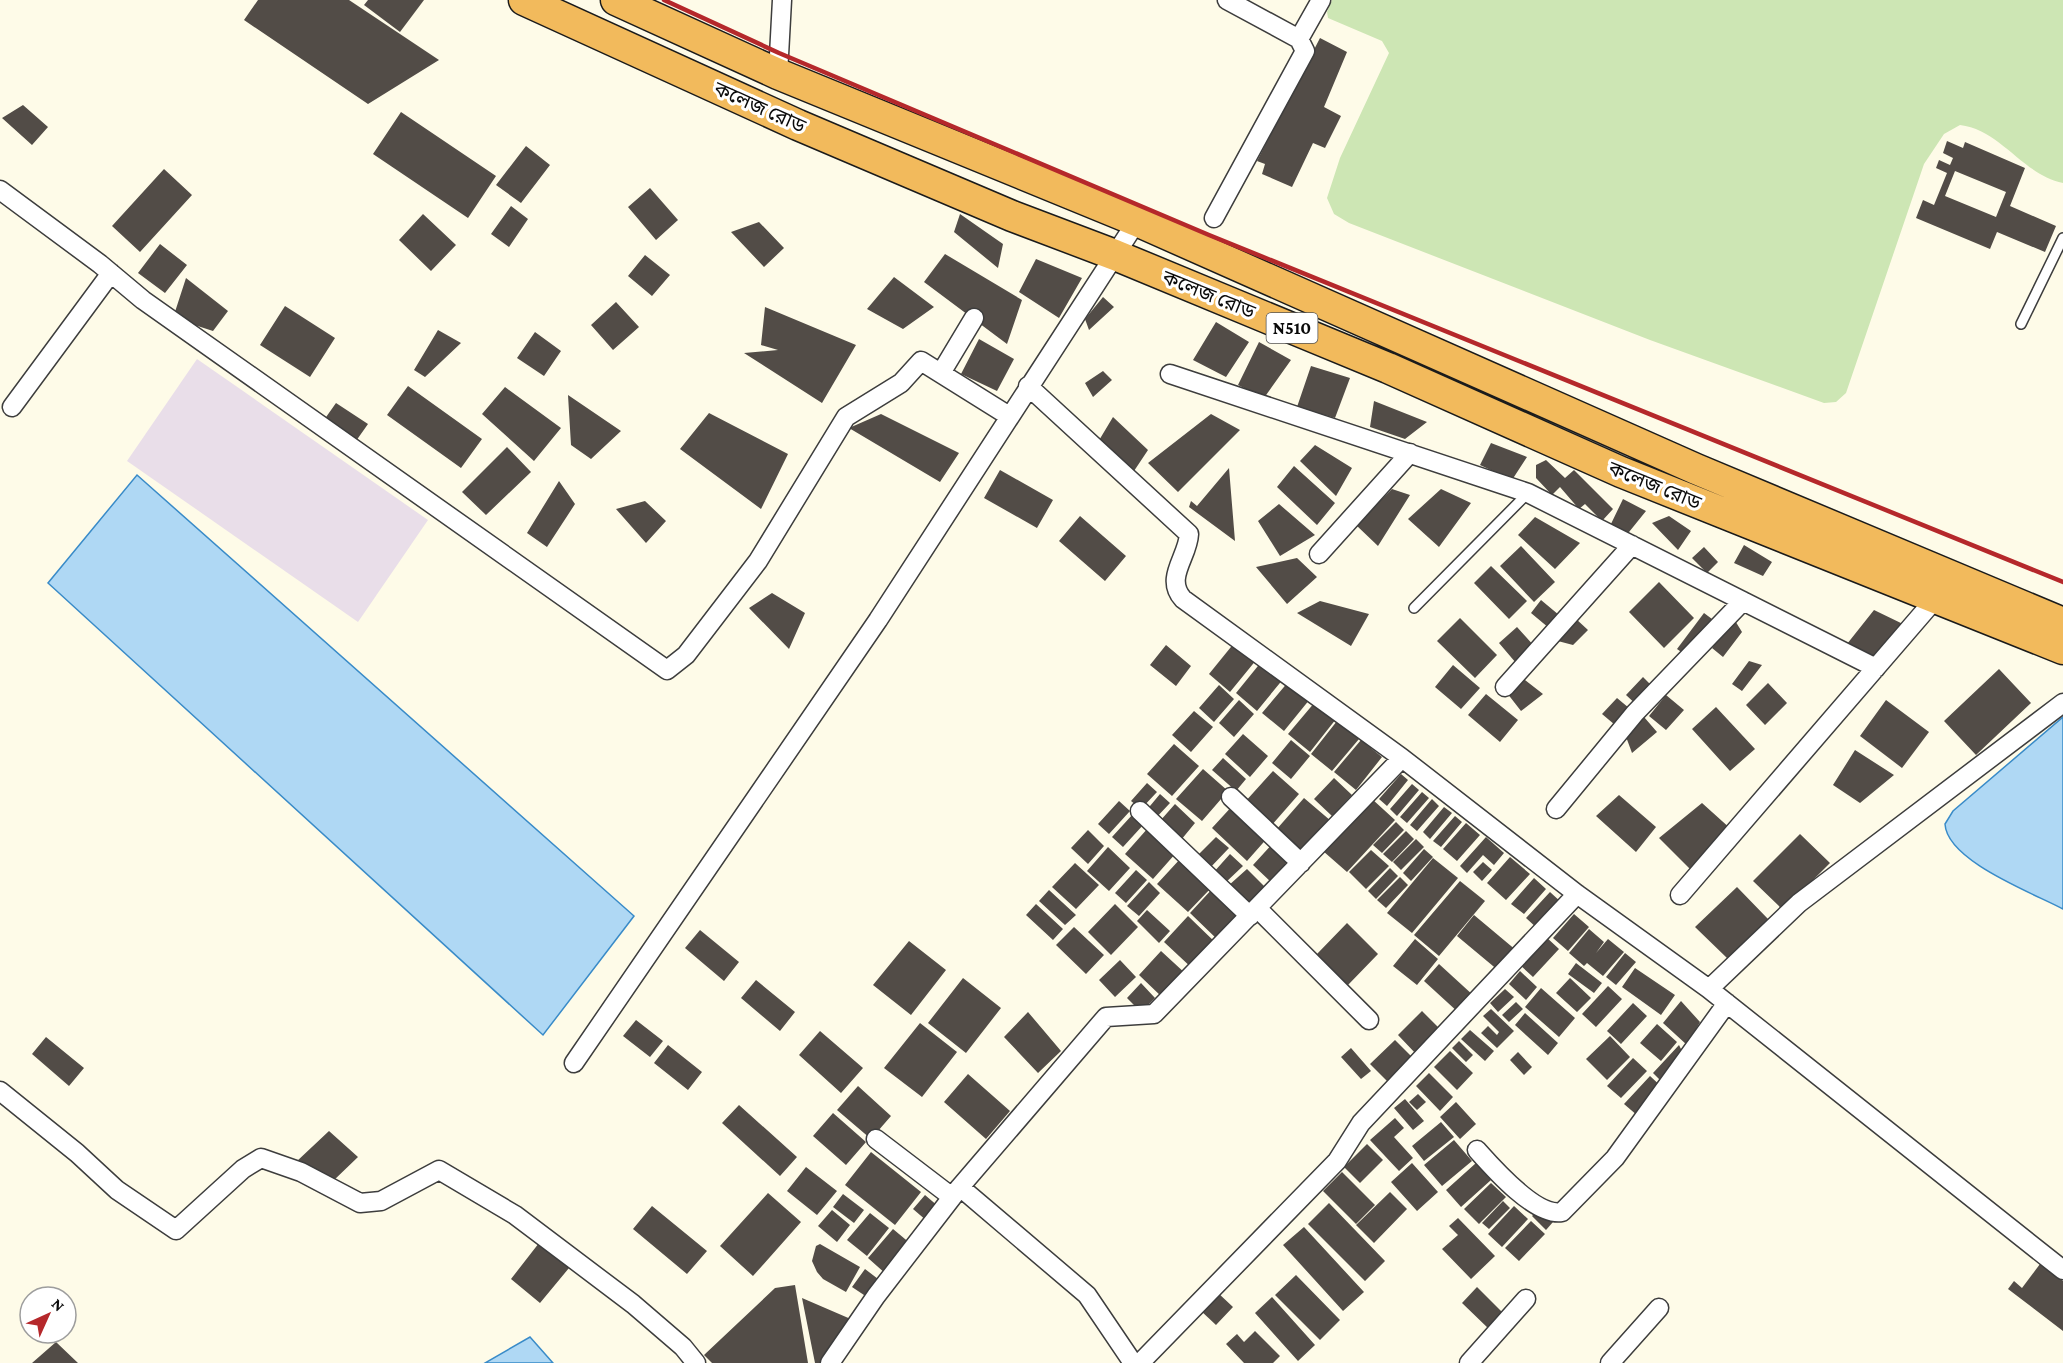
<svg xmlns="http://www.w3.org/2000/svg" width="2063" height="1363" font-family="'Crimson Pro','Noto Sans Bengali',serif">
	<rect width="100%" height="100%" fill="#fefbe8"/>
	<path fill="#e9dee9" d="M197 359 428 520 358 622 127 461Z"/>
	<path fill="#cde6b4" d="M1332 0H2063V183C2023 175 2001 130 1960 125L1944 134 1924 164 1846 393 1836 402 1824 403 1650 340 1349 223 1334 214 1327 198 1340 158 1389 53 1382 41 1328 18 1327 12Z"/>
	<path fill="#afd8f4" stroke="#398bc8" stroke-width="1.5" d="M137 475 634 916 543 1035 48 583Z
		M2063 717V909C2033 893 1947 861 1945 824L1953 811Z
		M530 1337 553 1363H485Z"/>
	<path fill="#524c47" fill-rule="evenodd" d="M258 0H349L439 60 368 104 244 20Z
		M368 0H424L400 32 364 5Z
		M1320 38 1347 52 1324 107 1341 116 1325 148 1313 143 1292 187 1262 174 1265 164 1257 161Z
		M23 105 48 127 32 145 2 118Z
		M401 112 496 176 468 218 373 154Z
		M1947 141 1963 148 1965 142 2025 168 2010 206 2056 226 2045 252 1997 232 1990 249 1916 218 1923 200 1934 205 1947 173 1936 168 1939 160 1950 165 1953 158 1943 153ZM1955 171 2006 192 1996 217 1945 196Z
		M526 146 550 165 521 203 496 185Z
		M164 169 192 195 140 252 112 226Z
		M650 188 678 220 656 240 628 207Z
		M511 206 528 219 509 247 491 234Z
		M423 214 456 245 431 271 399 240Z
		M960 214 1003 244 998 268 954 232Z
		M759 222 784 248 764 267 731 232Z
		M160 244 187 265 165 293 138 273Z
		M945 254 1022 300 1007 344 924 282Z
		M645 255 670 275 652 296 628 276Z
		M1036 259 1082 278 1059 318 1019 292Z
		M894 277 934 307 903 329 867 309Z
		M186 278 228 311 213 331 173 318Z
		M1103 297 1114 307 1089 330 1085 319Z
		M616 302 639 327 613 350 591 325Z
		M285 306 335 338 310 377 260 345Z
		M765 307 856 345 822 403 744 353 778 350 761 345Z
		M1216 322 1249 342 1226 377 1193 360Z
		M438 330 461 343 425 377 414 370Z
		M535 332 561 351 544 376 517 358Z
		M979 339 1014 359 997 391 961 374Z
		M1259 342 1291 360 1264 398 1238 385Z
		M1311 366 1350 378 1335 418 1297 407Z
		M1103 371 1112 380 1093 397 1085 383Z
		M408 386 482 439 461 468 387 415Z
		M505 387 561 428 534 461 482 414Z
		M568 395 621 431 591 459 571 445Z
		M1374 401 1427 422 1405 439 1370 427Z
		M336 403 368 424 356 441 324 420Z
		M709 413 788 454 761 509 680 449Z
		M881 414 959 453 940 482 849 428Z
		M1211 414 1240 430 1178 492 1148 463Z
		M1113 417 1148 450 1132 474 1098 442Z
		M1491 443 1527 457 1512 480 1480 465Z
		M1315 445 1352 468 1336 496 1300 461Z
		M507 447 531 472 486 515 462 492Z
		M1546 460 1565 478 1574 470 1613 509 1602 521 1585 504 1579 509 1560 487 1552 495 1536 478V465Z
		M1294 466 1335 503 1317 525 1277 487Z
		M1229 468 1235 541 1189 507 1191 501 1197 506Z
		M1000 470 1053 500 1037 528 984 498Z
		M559 481 575 504 547 547 527 533Z
		M1392 489 1410 495 1378 546 1356 525Z
		M1441 489 1471 503 1439 547 1408 519Z
		M1623 499 1646 511 1625 537 1610 526Z
		M645 501 666 521 646 543 616 509Z
		M1279 504 1315 535 1280 556 1258 521Z
		M1080 516 1126 556 1105 581 1059 541Z
		M1669 516 1691 531 1678 550 1652 523Z
		M1535 517 1580 543 1555 569 1518 535Z
		M1744 545 1772 562 1763 576 1734 563Z
		M1521 546 1555 582 1534 602 1500 566Z
		M1704 547 1718 562 1707 573 1692 558Z
		M1297 558 1317 577 1287 604 1256 567Z
		M1491 566 1527 601 1509 619 1474 583Z
		M1659 582 1694 618 1664 648 1629 612Z
		M772 593 805 613 789 649 749 608Z
		M1541 600 1559 615 1549 628 1531 613Z
		M1320 601 1369 614 1351 646 1297 613Z
		M1874 610 1905 625 1880 664 1847 644Z
		M1704 613 1716 622 1690 658 1677 649Z
		M1460 618 1497 655 1475 678 1437 641Z
		M1575 618 1588 630 1573 645 1554 640Z
		M1734 619 1742 632 1723 657 1712 648Z
		M1517 627 1535 647 1516 663 1499 643Z
		M1235 642 1257 659 1230 692 1209 674Z
		M1166 645 1191 666 1176 686 1150 665Z
		M1262 661 1284 678 1257 711 1236 693Z
		M1749 661 1762 665 1742 691 1732 684Z
		M1453 665 1480 688 1461 709 1435 687Z
		M1999 669 2031 703 1976 755 1944 721Z
		M1520 676 1543 694 1521 711 1507 693Z
		M1643 677 1658 692 1641 709 1626 695Z
		M1289 681 1310 699 1284 731 1262 713Z
		M1768 683 1787 703 1765 725 1746 705Z
		M1219 685 1234 699 1214 722 1199 708Z
		M1486 694 1518 720 1500 742 1468 715Z
		M1666 695 1684 710 1666 730 1649 716Z
		M1617 698 1635 713 1621 730 1602 714Z
		M1239 700 1254 714 1234 737 1219 723Z
		M1886 700 1929 732 1902 768 1860 736Z
		M1315 702 1336 719 1310 752 1288 734Z
		M1716 707 1755 749 1730 771 1692 729Z
		M1194 711 1213 727 1191 752 1172 735Z
		M1644 717 1657 732 1632 753 1625 734Z
		M1337 721 1359 739 1332 771 1311 754Z
		M1243 734 1268 756 1250 777 1225 754Z
		M1291 740 1310 756 1291 779 1272 763Z
		M1361 740 1382 757 1356 790 1334 772Z
		M1174 744 1199 766 1172 796 1147 774Z
		M1855 750 1894 775 1860 803 1833 785Z
		M1223 758 1246 779 1236 791 1212 770Z
		M1203 769 1228 791 1202 821 1176 799Z
		M1273 771 1299 794 1271 826 1244 803Z
		M1401 774 1408 780 1387 806 1379 799Z
		M1334 778 1352 795 1332 816 1314 799Z
		M1147 783 1157 792 1141 809 1131 801Z
		M1412 784 1419 790 1397 816 1390 809Z
		M1422 792 1429 798 1407 823 1400 817Z
		M1160 794 1170 803 1154 820 1145 812Z
		M1619 795 1656 827 1636 852 1596 816Z
		M1304 798 1331 821 1302 853 1276 830Z
		M1372 799 1395 820 1347 872 1323 851Z
		M1432 799 1439 806 1417 831 1410 825Z
		M1119 801 1130 811 1109 834 1098 824Z
		M1235 803 1270 835 1247 861 1212 828Z
		M1702 803 1732 830 1692 871 1659 838Z
		M1175 804 1195 823 1181 840 1160 821Z
		M1444 807 1452 813 1430 839 1423 832Z
		M1133 814 1144 824 1123 847 1112 837Z
		M1455 816 1462 822 1441 847 1433 841Z
		M1396 822 1404 830 1382 853 1373 845Z
		M1466 823 1480 835 1457 861 1443 849Z
		M1148 828 1176 853 1153 879 1125 854Z
		M1088 830 1104 846 1088 864 1071 848Z
		M1406 831 1414 839 1392 862 1383 854Z
		M1800 834 1830 863 1783 910 1753 881Z
		M1216 837 1229 848 1208 870 1195 858Z
		M1486 837 1504 853 1494 865 1483 855 1467 873 1460 866Z
		M1416 839 1424 847 1401 870 1393 862Z
		M1274 842 1294 861 1273 884 1253 865Z
		M1108 847 1130 868 1109 891 1087 871Z
		M1424 849 1433 857 1411 881 1403 873Z
		M1371 850 1389 866 1366 889 1349 872Z
		M1230 854 1243 866 1224 884 1213 873Z
		M1510 857 1530 874 1506 900 1487 883Z
		M1181 858 1212 887 1188 912 1157 884Z
		M1433 858 1458 878 1412 933 1387 913Z
		M1483 862 1492 870 1482 881 1473 872Z
		M1075 863 1099 885 1076 909 1052 887Z
		M1390 868 1398 876 1376 899 1368 891Z
		M1247 869 1267 889 1248 907 1228 886Z
		M1136 870 1147 880 1126 903 1115 893Z
		M1400 877 1408 885 1386 908 1377 900Z
		M1534 878 1546 889 1524 914 1511 904Z
		M1460 881 1485 901 1439 956 1414 935Z
		M1149 882 1160 893 1139 916 1127 906Z
		M1214 887 1244 916 1220 942 1190 913Z
		M1737 887 1769 920 1728 959 1695 927Z
		M1049 890 1076 915 1065 925 1039 901Z
		M1550 892 1562 903 1538 929 1526 918Z
		M1036 904 1063 929 1053 940 1026 915Z
		M1115 904 1138 927 1111 955 1088 932Z
		M1147 910 1170 931 1159 943 1137 921Z
		M1574 914 1589 927 1568 951 1553 938Z
		M1474 915 1517 951 1499 971 1457 936Z
		M1188 916 1218 945 1194 970 1164 942Z
		M1347 923 1378 954 1348 985 1317 954Z
		M1074 927 1104 955 1086 974 1056 945Z
		M1589 929 1604 942 1596 953 1608 939 1624 952 1603 976 1587 963 1584 966 1569 953Z
		M700 930 739 962 724 981 685 948Z
		M1545 936 1559 949 1533 977 1519 964Z
		M1415 939 1438 959 1417 985 1393 966Z
		M909 941 946 970 911 1015 873 985Z
		M1161 951 1186 974 1163 998 1139 975Z
		M1625 953 1636 962 1616 985 1606 977Z
		M1120 960 1136 977 1115 997 1099 980Z
		M1576 963 1602 983 1594 993 1568 974Z
		M1439 964 1474 996 1459 1013 1424 981Z
		M1635 968 1675 995 1661 1015 1622 987Z
		M1520 971 1537 987 1526 1000 1509 984Z
		M963 978 1001 1008 966 1053 928 1023Z
		M1570 978 1591 998 1577 1012 1556 993Z
		M756 980 795 1012 780 1031 741 998Z
		M1141 983 1155 998 1141 1012 1127 998Z
		M1608 986 1622 999 1596 1027 1582 1014Z
		M1541 988 1575 1018 1559 1037 1525 1007Z
		M1505 989 1514 997 1498 1012 1490 1003Z
		M1681 1001 1700 1022 1687 1045 1663 1023Z
		M1516 1002 1523 1009 1509 1022 1502 1015Z
		M1633 1003 1647 1016 1621 1044 1607 1031Z
		M1491 1009 1514 1031 1497 1048 1481 1033 1488 1026 1497 1035 1499 1032 1483 1016Z
		M1422 1011 1442 1031 1417 1055 1398 1035Z
		M1028 1012 1061 1051 1038 1073 1004 1037Z
		M1525 1013 1558 1043 1548 1055 1515 1025Z
		M636 1020 663 1041 650 1057 623 1036Z
		M920 1023 957 1052 922 1097 884 1068Z
		M1657 1024 1677 1042 1661 1061 1640 1043Z
		M1470 1030 1494 1051 1485 1061 1461 1039Z
		M820 1031 863 1068 841 1093 799 1055Z
		M1610 1036 1630 1057 1607 1080 1586 1059Z
		M46 1037 84 1068 69 1086 32 1054Z
		M1395 1040 1415 1060 1390 1084 1370 1064Z
		M1459 1041 1473 1055 1466 1062 1452 1048Z
		M668 1045 702 1072 688 1090 654 1063Z
		M1679 1045 1684 1055 1661 1081 1653 1073Z
		M1351 1048 1371 1071 1361 1079 1341 1057Z
		M1450 1051 1473 1073 1457 1090 1434 1067Z
		M1518 1052 1532 1067 1524 1075 1510 1060Z
		M1633 1058 1647 1071 1621 1098 1607 1086Z
		M1429 1073 1453 1097 1440 1111 1416 1086Z
		M968 1074 1010 1111 986 1139 944 1102Z
		M1650 1076 1664 1089 1638 1116 1624 1104Z
		M858 1086 891 1116 871 1139 837 1110Z
		M1418 1094 1426 1102 1417 1110 1409 1102Z
		M1405 1099 1424 1121 1413 1130 1394 1108Z
		M1456 1102 1476 1124 1460 1139 1440 1117Z
		M739 1105 797 1157 780 1176 722 1123Z
		M833 1113 866 1142 846 1165 813 1136Z
		M1395 1118 1404 1128 1394 1137 1413 1158 1399 1171 1370 1140Z
		M1441 1122 1454 1137 1424 1161 1412 1146Z
		M329 1131 358 1157 332 1182 296 1162Z
		M1454 1140 1472 1161 1442 1186 1424 1165Z
		M1367 1144 1383 1160 1360 1183 1344 1167Z
		M871 1152 921 1192 895 1225 845 1185Z
		M1412 1163 1438 1192 1417 1211 1391 1182Z
		M1476 1163 1491 1180 1461 1207 1446 1190Z
		M806 1167 837 1191 817 1215 787 1191Z
		M1342 1172 1375 1205 1356 1224 1323 1191Z
		M1491 1183 1506 1197 1479 1224 1464 1209Z
		M1390 1192 1407 1209 1374 1243 1356 1225Z
		M768 1193 801 1222 753 1276 720 1246Z
		M843 1194 864 1210 854 1223 833 1207Z
		M925 1195 939 1207 927 1221 913 1209Z
		M1503 1201 1510 1208 1489 1229 1482 1223Z
		M1329 1203 1385 1261 1365 1281 1308 1224Z
		M652 1206 707 1251 687 1274 633 1229Z
		M1514 1206 1528 1219 1502 1247 1488 1234Z
		M1539 1209 1553 1222 1546 1230 1532 1216Z
		M832 1210 850 1225 837 1242 818 1226Z
		M870 1213 889 1228 867 1256 847 1240Z
		M1458 1218 1495 1256 1471 1279 1442 1249 1458 1235 1449 1226Z
		M1531 1221 1545 1234 1519 1261 1505 1248Z
		M1304 1227 1364 1292 1343 1311 1283 1245Z
		M893 1229 911 1244 886 1274 868 1258Z
		M539 1243 569 1268 540 1303 511 1279Z
		M820 1244 860 1267 846 1292 823 1279 817 1272 812 1261 816 1246Z
		M2040 1264 2063 1281V1331L2008 1289 2014 1281 2022 1288Z
		M865 1269 882 1282 870 1299 852 1287Z
		M1296 1275 1340 1320 1320 1340 1275 1295Z
		M795 1285 808 1363H712L704 1355 775 1288Z
		M1477 1287 1505 1315 1490 1330 1462 1303Z
		M1217 1292 1233 1307 1216 1325 1200 1310Z
		M1272 1297 1315 1345 1298 1361 1255 1313Z
		M802 1298 853 1320 822 1363H815Z
		M1255 1331 1280 1356 1273 1363H1244L1226 1344 1237 1334 1244 1342Z
		M56 1342 78 1363H32Z"/>
	<g fill="none" stroke-linecap="round" stroke-linejoin="round">
		<g stroke="#3d3d3d" stroke-width="12">
			<path id="service" d="M2021 324 2063 238
				M1414 608 1528 493"/>
		</g>
		<g stroke="#3d3d3d" stroke-width="21">
			<path id="minor" d="M1227 0 1299 39
				M778 74 782 0
				M0 190 100 264 143 300 667 670 686 655 758 561 846 417 901 383 921 361 1009 416
				M1214 218 1305 51 1299 39 1321 0
				M941 373 974 318
				M1170 374 1528 493 1876 668
				M1028 386 1189 534C1188 557 1164 578 1183 599L1402 758 1577 894 1709 989 2063 1270
				M12 407 111 273
				M1319 554 1410 453
				M1505 687 1632 545
				M1231 797 1301 863
				M1556 809 1635 713 1743 601
				M1140 811 1250 916
				M1680 895 1936 598
				M1257 908 1369 1020
				M1709 989 1799 903 2063 703
				M574 1063 878 620 1137 221
				M0 1091 77 1153 117 1190 176 1230 243 1169 261 1158 301 1172 360 1203 381 1201 439 1170 515 1215 633 1304 683 1347 696 1363
				M876 1139 952 1197
				M1477 1150C1493 1168 1536 1217 1562 1212L1615 1158 1727 1003
				M960 1187 1087 1295 1133 1363
				M830 1363 876 1296 960 1187 1106 1017 1154 1014 1402 758
				M1140 1363 1337 1161 1361 1123 1577 894
				M1469 1363 1526 1299
				M1610 1363 1659 1308"/>
		</g>
		<g stroke="#1b1b1b" stroke-width="33">
			<path id="trunk" d="M524 0 798 125 1012 216 1115 255 1388 368 1621 472 2063 649
				M616 0 778 74 1137 221 1696 469 2063 623"/>
		</g>
		<use href="#service" stroke="#fff" stroke-width="9"/>
		<use href="#minor" stroke="#fff" stroke-width="18"/>
		<use href="#trunk" stroke="#f2ba5c" stroke-width="30"/>
		<path stroke="#b5282b" stroke-width="4.5" d="M664 0 779 53 1209 235 2063 582"/>
	</g>
	<g text-anchor="middle" stroke-width="6" stroke-linejoin="round" paint-order="stroke">
		<rect fill="#fff" stroke="#545454" stroke-width="1.5" x="1266.5" y="313" width="51" height="30" rx="4.5"/>
		<g font-size="18" font-weight="bold" fill="#0a0a0a">
			<text x="1292" y="334">N510</text>
		</g>
		<g font-size="20" fill="#0a0a0a" stroke="#fff">
			<text transform="translate(760 107) rotate(24)" y="7">কলেজ রোড</text>
			<text transform="translate(1209 294) rotate(22)" y="7">কলেজ রোড</text>
			<text transform="translate(1655 485) rotate(22)" y="7">কলেজ রোড</text>
		</g>
	</g>
	<g transform="translate(48 1315) rotate(45)"><circle r="28" fill="#ffffff" stroke="#9d9d9d" stroke-width="1.5"/>
	<path d="M0-4.5L10 22L0 15L-10 22Z" fill="#b5282b"/>
	<text y="-9" font-size="16" font-weight="bold" text-anchor="middle" fill="#0a0a0a">N</text>
	</g>
</svg>
